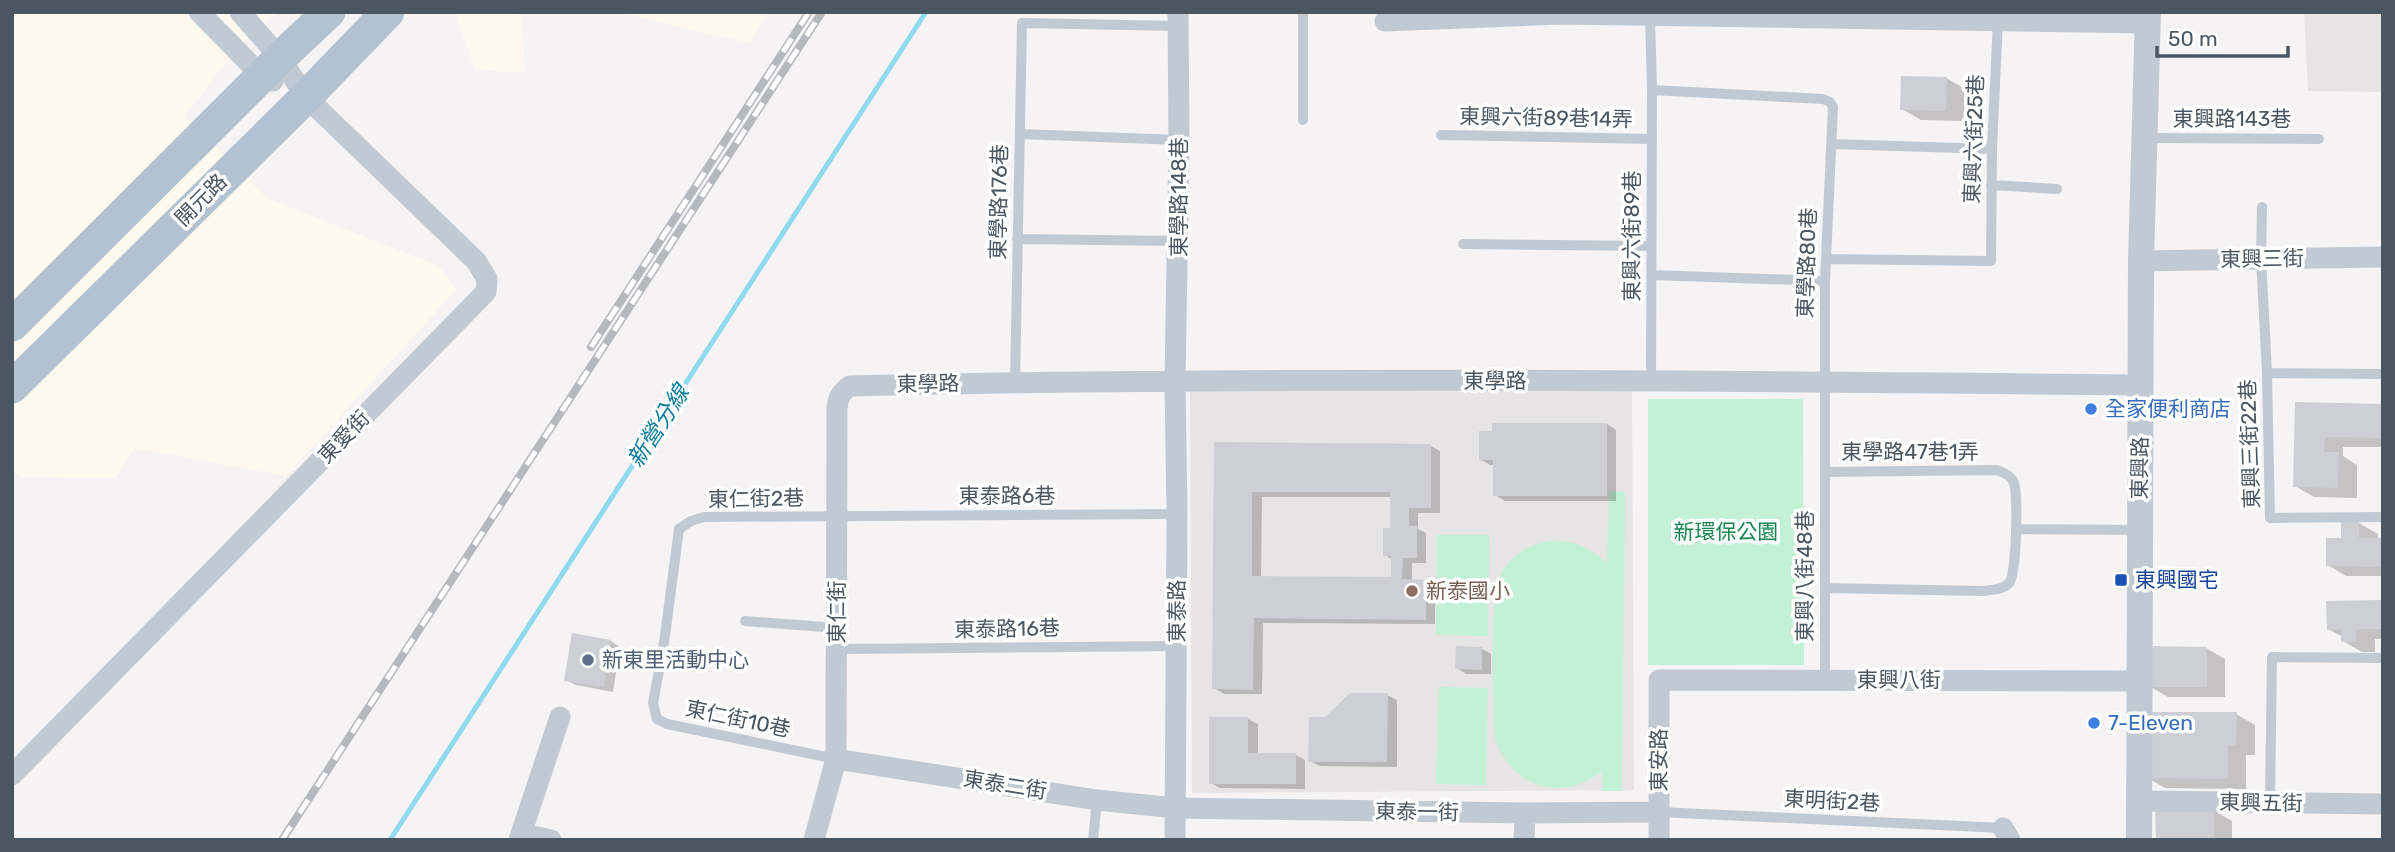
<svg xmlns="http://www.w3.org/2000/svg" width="2395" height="852" font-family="Rubik,'Noto Sans TC',sans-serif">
	<rect width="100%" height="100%" fill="#f5f3f3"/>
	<path fill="#fdf9ef" d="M12 12H279L237 48 185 116 267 198 439 266 456 290 286 476 134 448 116 478 19 477 12 468Z
		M455 12H519L523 27 525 73 475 70Z
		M617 12H768L749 43Z"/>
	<path fill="#e6e4e5" d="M2304 12H2383V92L2308 91Z
		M1632 389 1634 790 1192 793 1190 391Z"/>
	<path fill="#c3f1d5" d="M1648 399H1803L1804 665H1648Z
		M1609 491 1625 492 1622 791H1602V771C1561 804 1512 787 1495 739 1493 707 1488 597 1502 572 1510 557 1527 546 1544 542 1570 537 1589 547 1607 563Z
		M1437 535H1489L1488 636 1436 635Z
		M1439 687 1488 688 1486 785 1436 784Z"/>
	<path fill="#0003" fill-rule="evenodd" d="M1946 78 1965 89 1964 121 1921 120 1902 109Z
		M2297 404 2383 406V447H2343V456L2357 465V498L2314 497 2295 486Z
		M1607 424 1616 430V501H1505L1495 495V465H1490L1480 459 1494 433Z
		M1216 444 1431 446 1440 451V513H1418V529L1426 533V563H1412V581H1425L1435 587V624L1263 623 1262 694H1224L1214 688ZM1262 497H1392V530L1385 555 1393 560V578H1261Z
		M2359 523 2378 534V540H2383V576H2346L2328 565 2343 540Z
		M2383 602V639H2375V652H2362L2343 641V637L2328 629Z
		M573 635 611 641 620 647 613 692 576 685 566 680Z
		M2206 648 2225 659V697H2168L2149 686Z
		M1482 649 1491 654V674H1466L1457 668Z
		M1387 695 1397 700V767L1320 766 1310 761 1326 718Z
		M2236 714 2255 725V755H2246V789L2165 788 2146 777Z
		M1248 719 1258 724V755H1296L1305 760V789L1220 788 1211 783Z
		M2213 810 2232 821V840H2157Z"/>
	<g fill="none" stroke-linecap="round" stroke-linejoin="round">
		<path stroke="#90daee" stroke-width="5" d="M390 840 926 12"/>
	</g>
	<path fill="#cdcfd5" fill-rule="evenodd" d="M1901 76 1947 77 1946 111 1900 110Z
		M2295 402 2383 404V438L2325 437 2324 452H2339L2338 488 2293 487Z
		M1492 423H1607V496H1493V460H1479V431H1492Z
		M1214 442 1431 444V508H1409V526H1417V558H1403L1402 579 1426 580V620L1254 618 1253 690 1212 689ZM1252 492H1390V528H1383V556H1391V577L1252 576Z
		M2341 522H2359V538H2383V567L2326 566V538H2341Z
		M2383 600V629H2356V642H2341V629L2327 630 2326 601Z
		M572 633 611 640 604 687 564 681Z
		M1456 646 1482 647V670L1455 669Z
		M2148 646 2207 647V687H2148Z
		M1350 693H1388L1387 762H1308L1309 717H1325Z
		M2145 712H2237L2236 745H2228V779L2144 778Z
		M1209 717H1248V753H1296V784H1209Z
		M2214 808V840H2156L2155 809Z"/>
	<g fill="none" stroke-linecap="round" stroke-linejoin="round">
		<path stroke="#c1cad2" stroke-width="10" d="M1303 12V120
			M1650 15 1652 90 1651 381
			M1652 90 1823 99 1830 102 1833 107 1825 281V680
			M1020 134 1179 140
			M1441 135 1651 139
			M2145 138 2319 139
			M1832 144 1992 149
			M1991 185 2057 189
			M2262 207 2261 258 2267 373 2270 518 2383 517
			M1017 239 1179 241
			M1463 244 1651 246
			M1826 259 1991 261 1992 149 1998 19
			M1652 275 1825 281
			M2267 373 2383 374
			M1015 382 1022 23 1178 26
			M1825 472 1997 470C2004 473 2011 475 2014 483 2018 495 2017 575 2009 583 2003 590 1991 590 1983 591L1825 588
			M2016 529 2139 530
			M745 621 837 628
			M837 649 1176 646
			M836 759 667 724 657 719 653 703 664 643 679 529 691 521 704 517 1177 514
			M2270 802 2272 657 2383 658
			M1659 812 2003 828
			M1093 840 1097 800"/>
		<path stroke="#c1cad2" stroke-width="21" d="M199 12 262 76 273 81
			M1385 21 1561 14 2148 23
			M2141 261 2383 257
			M836 759 1097 800 1175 808 1525 813 1659 812
			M12 775 486 292 487 279 476 261 306 97 280 58 240 12
			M2139 801 2383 804
			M2003 828 2010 840
			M521 838 533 836 551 840
			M519 840 560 717
			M814 840 836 759 837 409C838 398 840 393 850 386 1280 376 1711 381 2141 385
			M1175 840 1177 514 1175 382 1179 140 1178 12
			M1524 840 1525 813
			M1659 840V680L2139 681"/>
		<path stroke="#c1cad2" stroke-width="26" d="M2139 840 2141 261 2148 12"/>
		<path stroke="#b3c2d1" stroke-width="33" d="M12 325 280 58 329 12
			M12 387 306 97 388 12"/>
		<g stroke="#b5b8bd" stroke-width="8">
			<path id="rail" d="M591 347 809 12
				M282 840 822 12"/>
		</g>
		<use href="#rail" stroke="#fff" stroke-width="5" stroke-dasharray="16" stroke-linecap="butt"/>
	</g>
	<g fill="#3f7fe0" stroke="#fff" stroke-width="2.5">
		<circle cx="2091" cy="409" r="7"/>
		<circle cx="2094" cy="723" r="7"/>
	</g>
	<rect fill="#1a4fb4" stroke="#fff" stroke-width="2.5" x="2114" y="573" width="14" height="14" rx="3.5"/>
	<circle fill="#8d6e63" stroke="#fff" stroke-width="2.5" cx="1412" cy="591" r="7"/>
	<circle fill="#5c6f8a" stroke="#fff" stroke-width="2.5" cx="588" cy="660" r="7"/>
	<g text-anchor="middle" stroke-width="7" stroke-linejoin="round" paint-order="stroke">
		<g font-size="21" fill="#4a5661" stroke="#fff">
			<text transform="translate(1546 118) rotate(1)" y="7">東興六街89巷14弄</text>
			<text x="2232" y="126">東興路143巷</text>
			<text transform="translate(1974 139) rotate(-88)" y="7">東興六街25巷</text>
			<text transform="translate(1179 197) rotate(-90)" y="7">東學路148巷</text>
			<text transform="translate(201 200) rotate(-45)" y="7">開元路</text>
			<text transform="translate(999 202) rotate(-89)" y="7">東學路176巷</text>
			<text transform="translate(1632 236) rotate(-90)" y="7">東興六街89巷</text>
			<text transform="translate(2262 259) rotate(-1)" y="7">東興三街</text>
			<text transform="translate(1807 263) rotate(-88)" y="7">東學路80巷</text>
			<text x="1495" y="388">東學路</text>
			<text transform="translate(928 384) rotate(-1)" y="7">東學路</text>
			<text transform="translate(344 437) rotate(-46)" y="7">東愛街</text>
			<text transform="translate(2250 444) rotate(-92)" y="7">東興三街22巷</text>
			<text x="1910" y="459">東學路47巷1弄</text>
			<text transform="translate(2140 468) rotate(-89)" y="7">東興路</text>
			<text x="1007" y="503">東泰路6巷</text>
			<text transform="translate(756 499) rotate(-1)" y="7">東仁街2巷</text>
			<text transform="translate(1805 576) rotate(-90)" y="7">東興八街48巷</text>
			<text transform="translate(1177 611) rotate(-90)" y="7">東泰路</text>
			<text transform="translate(837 612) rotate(-90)" y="7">東仁街</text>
			<text transform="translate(1007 629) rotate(-1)" y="7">東泰路16巷</text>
			<text x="1899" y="687">東興八街</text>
			<text transform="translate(738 719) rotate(12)" y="7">東仁街10巷</text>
			<text transform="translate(1659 760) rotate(-90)" y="7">東安路</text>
			<text transform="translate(1005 785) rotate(9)" y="7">東泰二街</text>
			<text transform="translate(1832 801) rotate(3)" y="7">東明街2巷</text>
			<text transform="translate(2261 803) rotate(1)" y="7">東興五街</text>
			<text transform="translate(1417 812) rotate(1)" y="7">東泰一街</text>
		</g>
		<g font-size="21" fill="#366cbe" stroke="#fff" text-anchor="start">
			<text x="2105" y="416">全家便利商店</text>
			<text x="2108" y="730">7-Eleven</text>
		</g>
		<g font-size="21" fill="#17864f" stroke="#fff">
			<text x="1726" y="539">新環保公園</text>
		</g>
		<g font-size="21" fill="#164399" stroke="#fff" text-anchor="start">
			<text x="2135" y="587">東興國宅</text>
		</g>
		<g font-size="21" fill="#785e54" stroke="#fff" text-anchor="start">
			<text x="1426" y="598">新泰國小</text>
		</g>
		<g font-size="21" fill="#4e5e75" stroke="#fff" text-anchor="start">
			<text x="602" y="667">新東里活動中心</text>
		</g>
		<g font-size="23" font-style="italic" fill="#0c7c9b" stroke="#fff">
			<text transform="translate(658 426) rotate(-57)" y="8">新營分線</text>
		</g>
	</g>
	<rect width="2395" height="852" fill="none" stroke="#4a5661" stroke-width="28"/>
	<path d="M2157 46v10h131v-10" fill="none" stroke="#4a5661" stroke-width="3.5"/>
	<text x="2168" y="46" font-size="21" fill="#4a5661" stroke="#ffffff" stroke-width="5" paint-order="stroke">50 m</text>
</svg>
